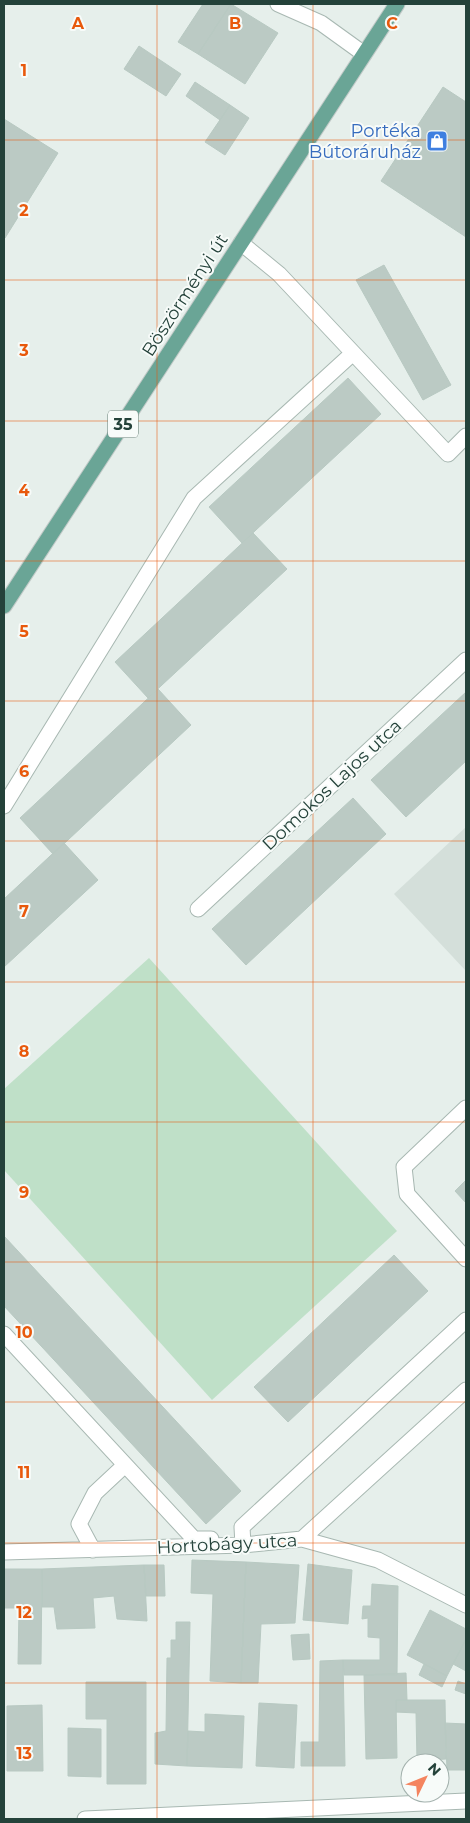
<svg xmlns="http://www.w3.org/2000/svg" width="470" height="1823" font-family="Montserrat,sans-serif">
	<rect width="100%" height="100%" fill="#e6efeb"/>
	<path fill="#d4dfda" d="M466 827V971L394 894Z"/>
	<path fill="#bfe0c8" d="M149 958 397 1231 212 1400 4 1170V1089Z"/>
	<path fill="#bbcac4" stroke="#b8c9c2" d="M203 4H231L198 54 178 42Z
		M231 4 278 33 245 84 198 54Z
		M139 46 181 74 166 96 124 69Z
		M195 82 230 105 220 120 186 96Z
		M443 87 466 102V237L381 181Z
		M230 105 249 118 225 155 205 142Z
		M4 119 58 153 5 238H4Z
		M384 265 451 385 423 400 356 280Z
		M348 378 381 414 242 543 209 507Z
		M253 533 287 569 148 698 115 662Z
		M158 689 191 725 53 854 20 818Z
		M466 692V761L406 817 371 780Z
		M353 798 386 834 246 965 212 929Z
		M64 843 98 880 4 967V899Z
		M466 1180V1203L455 1191Z
		M4 1236 241 1491 206 1524 4 1306Z
		M394 1255 428 1291 288 1422 254 1387Z
		M192 1560 246 1562 241 1683 210 1681 213 1594 191 1593Z
		M246 1562 299 1565 295 1623 261 1624 258 1683H241Z
		M308 1564 352 1570 348 1624 303 1620Z
		M144 1565 147 1621 117 1619 114 1596 93 1598 95 1628 57 1629 54 1607H42V1569Z
		M144 1565H164L165 1596H146Z
		M5 1569H42L41 1664H18L19 1608H5Z
		M372 1584 398 1586 397 1675H344L343 1660H380V1638L368 1637V1618L362 1619 363 1606H371Z
		M430 1610 466 1629V1639L447 1676 407 1655Z
		M176 1622H190L187 1766 155 1764V1733L166 1731 167 1658H171V1640H176Z
		M309 1634 310 1659 293 1660 291 1635Z
		M466 1639V1671L453 1664Z
		M343 1660 345 1766H301V1742H319L320 1661Z
		M424 1664 447 1676 442 1687 419 1675Z
		M406 1673 407 1700H396L397 1758 366 1759 364 1675Z
		M458 1681 466 1684V1694L455 1690Z
		M86 1682H146V1784H107V1719H86Z
		M396 1700H445L446 1759 417 1761 416 1713 396 1712Z
		M259 1703 297 1705 294 1768 256 1766Z
		M42 1705 43 1771H7V1706Z
		M205 1714 244 1716 242 1768 187 1766 188 1731 205 1732Z
		M445 1723 466 1724V1770H447Z
		M68 1728 101 1729V1777L68 1776Z"/>
	<g fill="none" stroke-linecap="round" stroke-linejoin="round">
		<g stroke="#a8b8b2" stroke-width="17">
			<path id="minor" d="M278 4 321 23 364 54
				M241 243 279 274 448 454 466 436
				M4 806 194 498 353 353
				M198 909 466 660
				M466 1108 404 1167 407 1194 466 1259
				M4 1334 194 1539H211
				M302 1539 466 1390
				M243 1545 242 1527 466 1320
				M93 1550 79 1524 95 1493 125 1465
				M4 1552 243 1545 302 1539 378 1560 466 1605
				M85 1819 466 1801"/>
		</g>
		<g stroke="#c2cac8" stroke-width="17">
			<path id="major" d="M4 606 397 4"/>
		</g>
		<use href="#minor" stroke="#fff" stroke-width="15"/>
		<use href="#major" stroke="#6aa596" stroke-width="15"/>
	</g>
	<path fill="none" stroke="#e8590c" stroke-width="1" stroke-opacity="0.55" d="M157 4V1819M313 4V1819M4 140H466M4 280H466M4 421H466M4 561H466M4 701H466M4 841H466M4 982H466M4 1122H466M4 1262H466M4 1402H466M4 1543H466M4 1683H466"/>
	<defs>
		<g id="shop-square" transform="scale(1.125)"><rect x="-9" y="-9" width="18" height="18" rx="4" fill="#3f7fe0" stroke="#f7fbf9"/><path d="M-5-2.5h2.3a2.7 3.5 0 0 1 5.4 0H5L5.5 6h-11ZM-1.5-2.5h3a1.5 2.3 0 0 0-3 0Z" fill="#fff"/></g>
	</defs>
	<g fill-rule="evenodd">
		<use href="#shop-square" x="437" y="141"/>
	</g>
	<g text-anchor="middle" stroke-width="4" stroke-linejoin="round" paint-order="stroke">
		<rect fill="#f7fbf9" stroke="#637a73" stroke-width="1" x="108" y="410.5" width="30" height="27" rx="4"/>
		<g font-size="16" font-weight="bold" fill="#24423a">
			<text x="123" y="430">35</text>
		</g>
		<g font-size="18" fill="#366cbe" stroke="#f7fbf9" text-anchor="end">
			<text x="421" y="137">Portéka<tspan x="421" dy="21">Bútoráruház</tspan></text>
		</g>
		<g font-size="18" fill="#24423a" stroke="#f7fbf9">
			<text transform="translate(185 295) rotate(-57)" y="6">Böszörményi út</text>
			<text transform="translate(332 785) rotate(-43)" y="6">Domokos Lajos utca</text>
			<text transform="translate(227 1544) rotate(-3)" y="6">Hortobágy utca</text>
		</g>
	</g>
	<g font-size="16" text-anchor="middle" font-weight="bold" fill="#e8590c" stroke="#f7fbf9" stroke-width="4" stroke-linejoin="round" paint-order="stroke">
		<text x="78" y="29">A</text>
		<text x="235" y="29">B</text>
		<text x="392" y="29">C</text>
		<text x="24" y="76">1</text>
		<text x="24" y="216">2</text>
		<text x="24" y="356">3</text>
		<text x="24" y="496">4</text>
		<text x="24" y="637">5</text>
		<text x="24" y="777">6</text>
		<text x="24" y="917">7</text>
		<text x="24" y="1057">8</text>
		<text x="24" y="1198">9</text>
		<text x="24" y="1338">10</text>
		<text x="24" y="1478">11</text>
		<text x="24" y="1618">12</text>
		<text x="24" y="1759">13</text>
	</g>
	<rect width="470" height="1823" fill="none" stroke="#24423a" stroke-width="10"/>
	<g transform="translate(425 1778) rotate(47)"><circle r="24" fill="#f7fbf9" stroke="#a3b1ad"/>
	<path d="M0-4L9 19L0 12L-9 19Z" fill="#f4845f"/>
	<text y="-8" font-size="14" font-weight="bold" text-anchor="middle" fill="#24423a">N</text>
	</g>
</svg>
